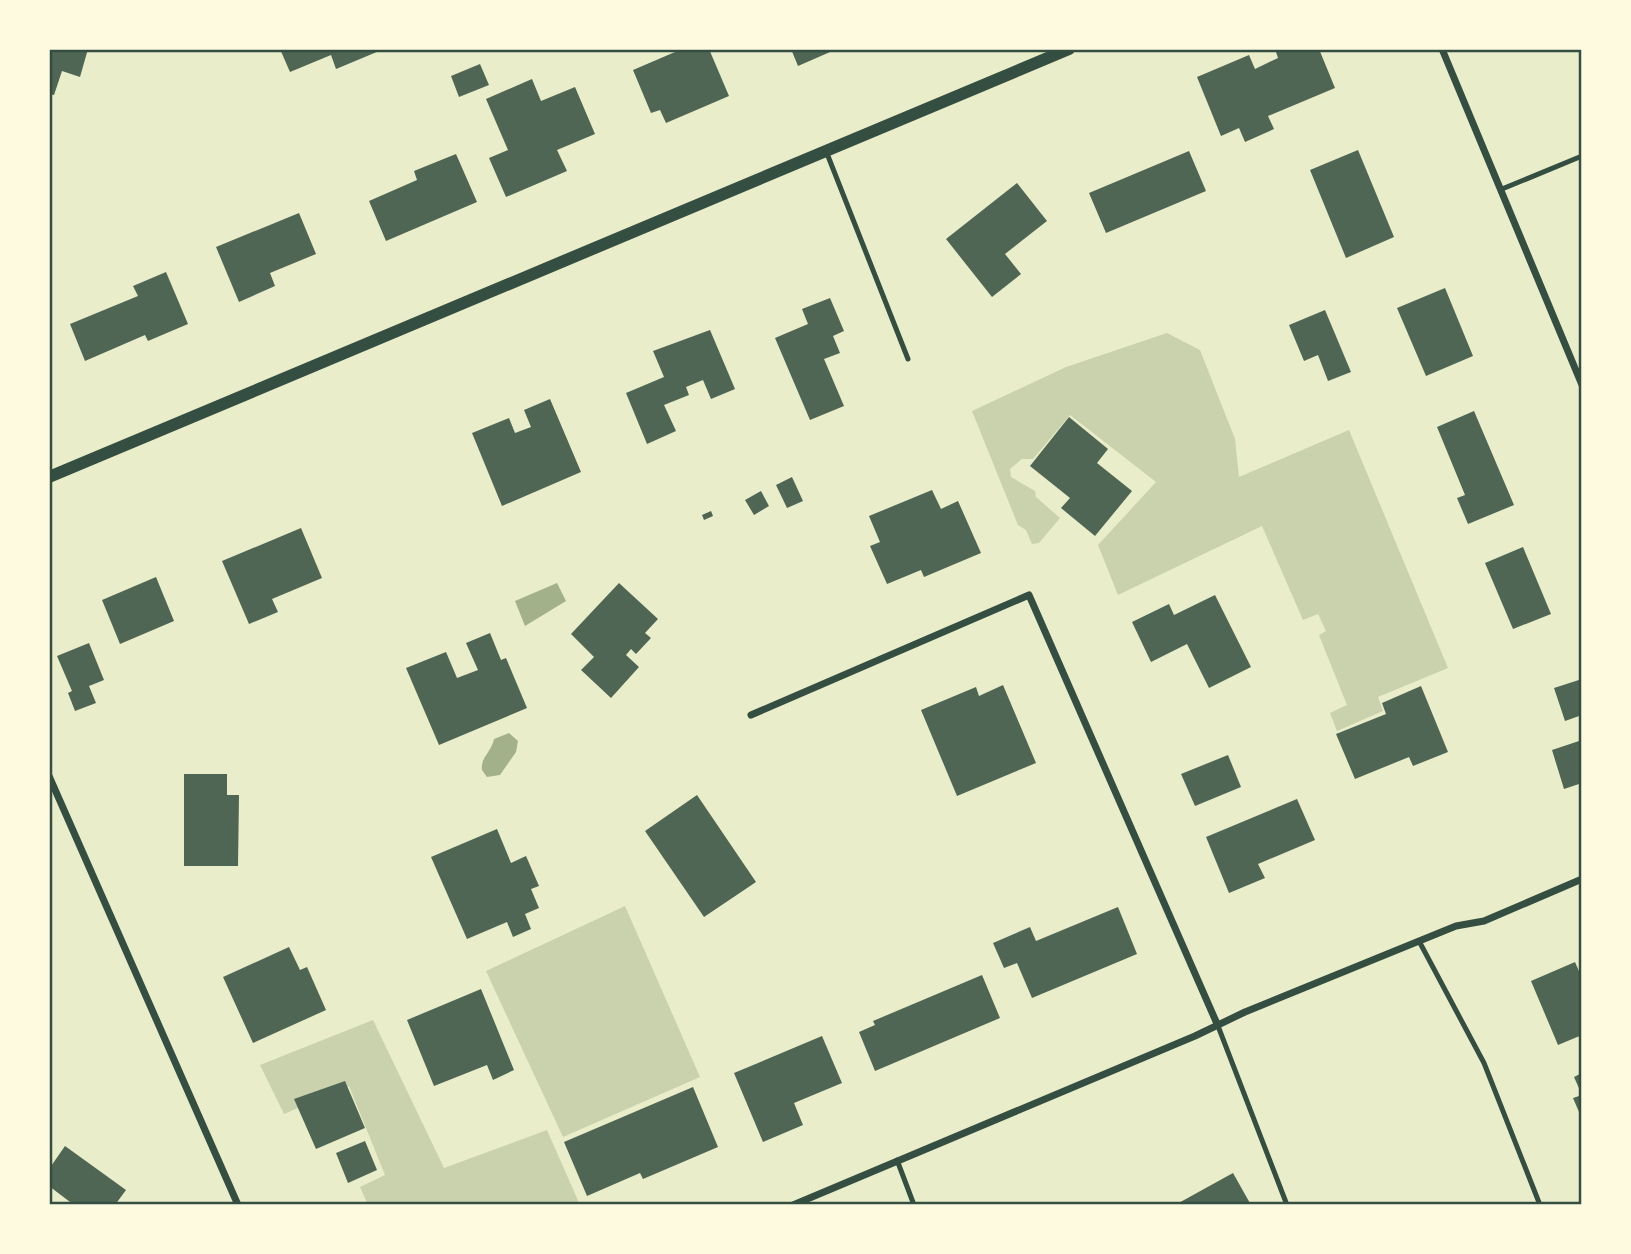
<svg xmlns="http://www.w3.org/2000/svg" width="1631" height="1254" font-family="Roboto,sans-serif">
	<rect width="100%" height="100%" fill="#e9edc9"/>
	<path fill="#cad2ad" d="M1167 333 1200 350 1235 439 1239 477 1349 430 1448 668 1378 697 1383 711 1337 731 1330 713 1347 705 1319 635 1326 631 1318 614 1303 620 1262 526 1118 595 1098 545 1156 482 1070 415 1033 459H1022L1010 469 1011 477 1035 491 1036 497 1060 518 1039 543 1032 544 1026 530 1018 525 972 411 1066 367Z
		M625 906 700 1077 563 1137 486 971Z
		M373 1020 444 1168 547 1130 580 1205H368L360 1187 385 1175 349 1086 284 1114 260 1065Z"/>
	<path fill="#a3b18a" d="M557 583 566 601 525 626 515 601Z
		M509 733 518 741 516 752 500 775 487 777 482 770C480 758 492 751 494 739Z"/>
	<path fill="#4f6655" d="M49 49H88L80 77 62 71 54 95 49 94Z
		M280 49H384L336 69 331 55 290 72Z
		M682 49H709L729 96 666 123 660 110 651 113 633 70Z
		M791 49H837L798 66Z
		M1275 49H1319L1335 88 1268 116 1274 129 1245 142 1239 128 1221 136 1197 77 1249 55 1255 69 1278 58Z
		M480 64 489 85 459 97 451 76Z
		M532 79 541 101 575 87 595 134 557 150 567 171 506 197 489 158 508 150 486 99Z
		M1358 150 1394 237 1346 258 1310 170Z
		M1189 151 1206 191 1106 233 1089 193Z
		M456 154 477 202 386 241 369 201 417 180 414 171Z
		M1017 183 1047 221 1005 254 1021 274 992 297 946 239Z
		M299 213 316 254 270 273 275 286 239 302 216 247Z
		M166 272 188 324 148 341 145 335 85 361 70 324 138 296 133 286Z
		M1445 288 1473 356 1426 376 1397 308Z
		M830 298 844 331 833 336 840 353 824 359 844 406 810 420 775 338 808 324 802 309Z
		M1325 310 1351 372 1328 381 1318 355 1304 361 1289 325Z
		M710 330 735 389 711 399 703 380 686 387 689 395 664 405 676 431 647 444 626 393 664 377 653 351Z
		M550 399 581 472 502 506 472 433 509 418 515 433 531 427 524 410Z
		M1474 411 1514 505 1468 524 1457 498 1465 495 1437 427Z
		M1069 417 1108 449 1097 463 1132 491 1095 536 1061 508 1070 498 1030 466Z
		M792 477 803 501 787 508 776 485Z
		M932 490 941 509 958 501 981 553 924 577 921 570 887 584 870 546 880 542 869 516Z
		M761 491 769 506 754 515 745 500Z
		M711 511 713 516 704 520 702 515Z
		M301 528 322 578 272 599 278 612 249 624 222 561Z
		M1523 547 1551 614 1513 629 1485 563Z
		M156 577 174 621 120 644 102 600Z
		M619 583 658 619 645 633 651 638 636 654 631 649 626 655 639 667 611 698 581 670 594 657 571 634Z
		M1215 595 1251 667 1209 688 1187 644 1151 662 1132 622 1169 604 1174 615Z
		M490 633 501 660 506 658 527 708 439 745 406 668 446 652 457 678 478 670 466 643Z
		M89 643 104 680 89 686 96 703 75 711 68 693 72 691 57 656Z
		M1582 679V715L1565 721 1554 688Z
		M1003 685 1036 763 957 796 921 710 976 687 979 696Z
		M1421 686 1448 752 1413 766 1409 757 1355 779 1336 734 1386 714 1382 703Z
		M1582 740V783L1564 789 1552 750Z
		M1228 755 1241 787 1195 806 1181 774Z
		M184 774H227V795H239L238 866H184Z
		M697 795 756 882 704 917 645 831Z
		M1297 799 1315 840 1258 864 1265 878 1229 893 1206 837Z
		M497 829 511 863 526 856 539 886 531 889 539 908 525 914 531 929 513 937 507 922 467 939 431 857Z
		M1118 907 1137 954 1032 998 1017 963 1004 968 993 943 1030 927 1036 941Z
		M289 947 300 970 307 967 326 1010 253 1043 223 977Z
		M1575 962 1582 978V1035L1558 1045 1531 981Z
		M982 975 1000 1018 875 1071 859 1032 875 1025 873 1021Z
		M481 989 514 1070 493 1080 487 1065 434 1086 407 1020Z
		M822 1036 842 1083 794 1103 803 1125 763 1142 734 1073Z
		M1582 1073V1119L1573 1098 1582 1095 1574 1077Z
		M345 1081 365 1128 316 1149 294 1099Z
		M693 1087 718 1147 643 1179 640 1173 587 1196 564 1142Z
		M365 1141 377 1170 348 1183 336 1153Z
		M65 1146 126 1190 115 1205H74L49 1186V1169Z
		M1233 1173 1251 1205H1175Z"/>
	<g fill="none" stroke-linecap="round" stroke-linejoin="round">
		<path stroke="#344e41" stroke-width="5" d="M826 151 908 359
			M1502 189 1582 156
			M1419 941 1484 1063 1540 1205
			M1218 1026 1287 1205
			M897 1160 914 1205"/>
		<path stroke="#344e41" stroke-width="7" d="M1442 49 1582 385
			M751 715 1029 595 1218 1026
			M49 776 238 1205
			M793 1205 1195 1036 1245 1012 1456 926 1484 921 1582 879"/>
		<path stroke="#344e41" stroke-width="12" d="M49 477 1069 49"/>
	</g>
	<rect width="1631" height="1254" fill="none" stroke="#fefae0" stroke-width="102"/>
	<rect x="51" y="51" width="1529" height="1152" fill="none" stroke="#344e41" stroke-width="2.5"/>
</svg>
